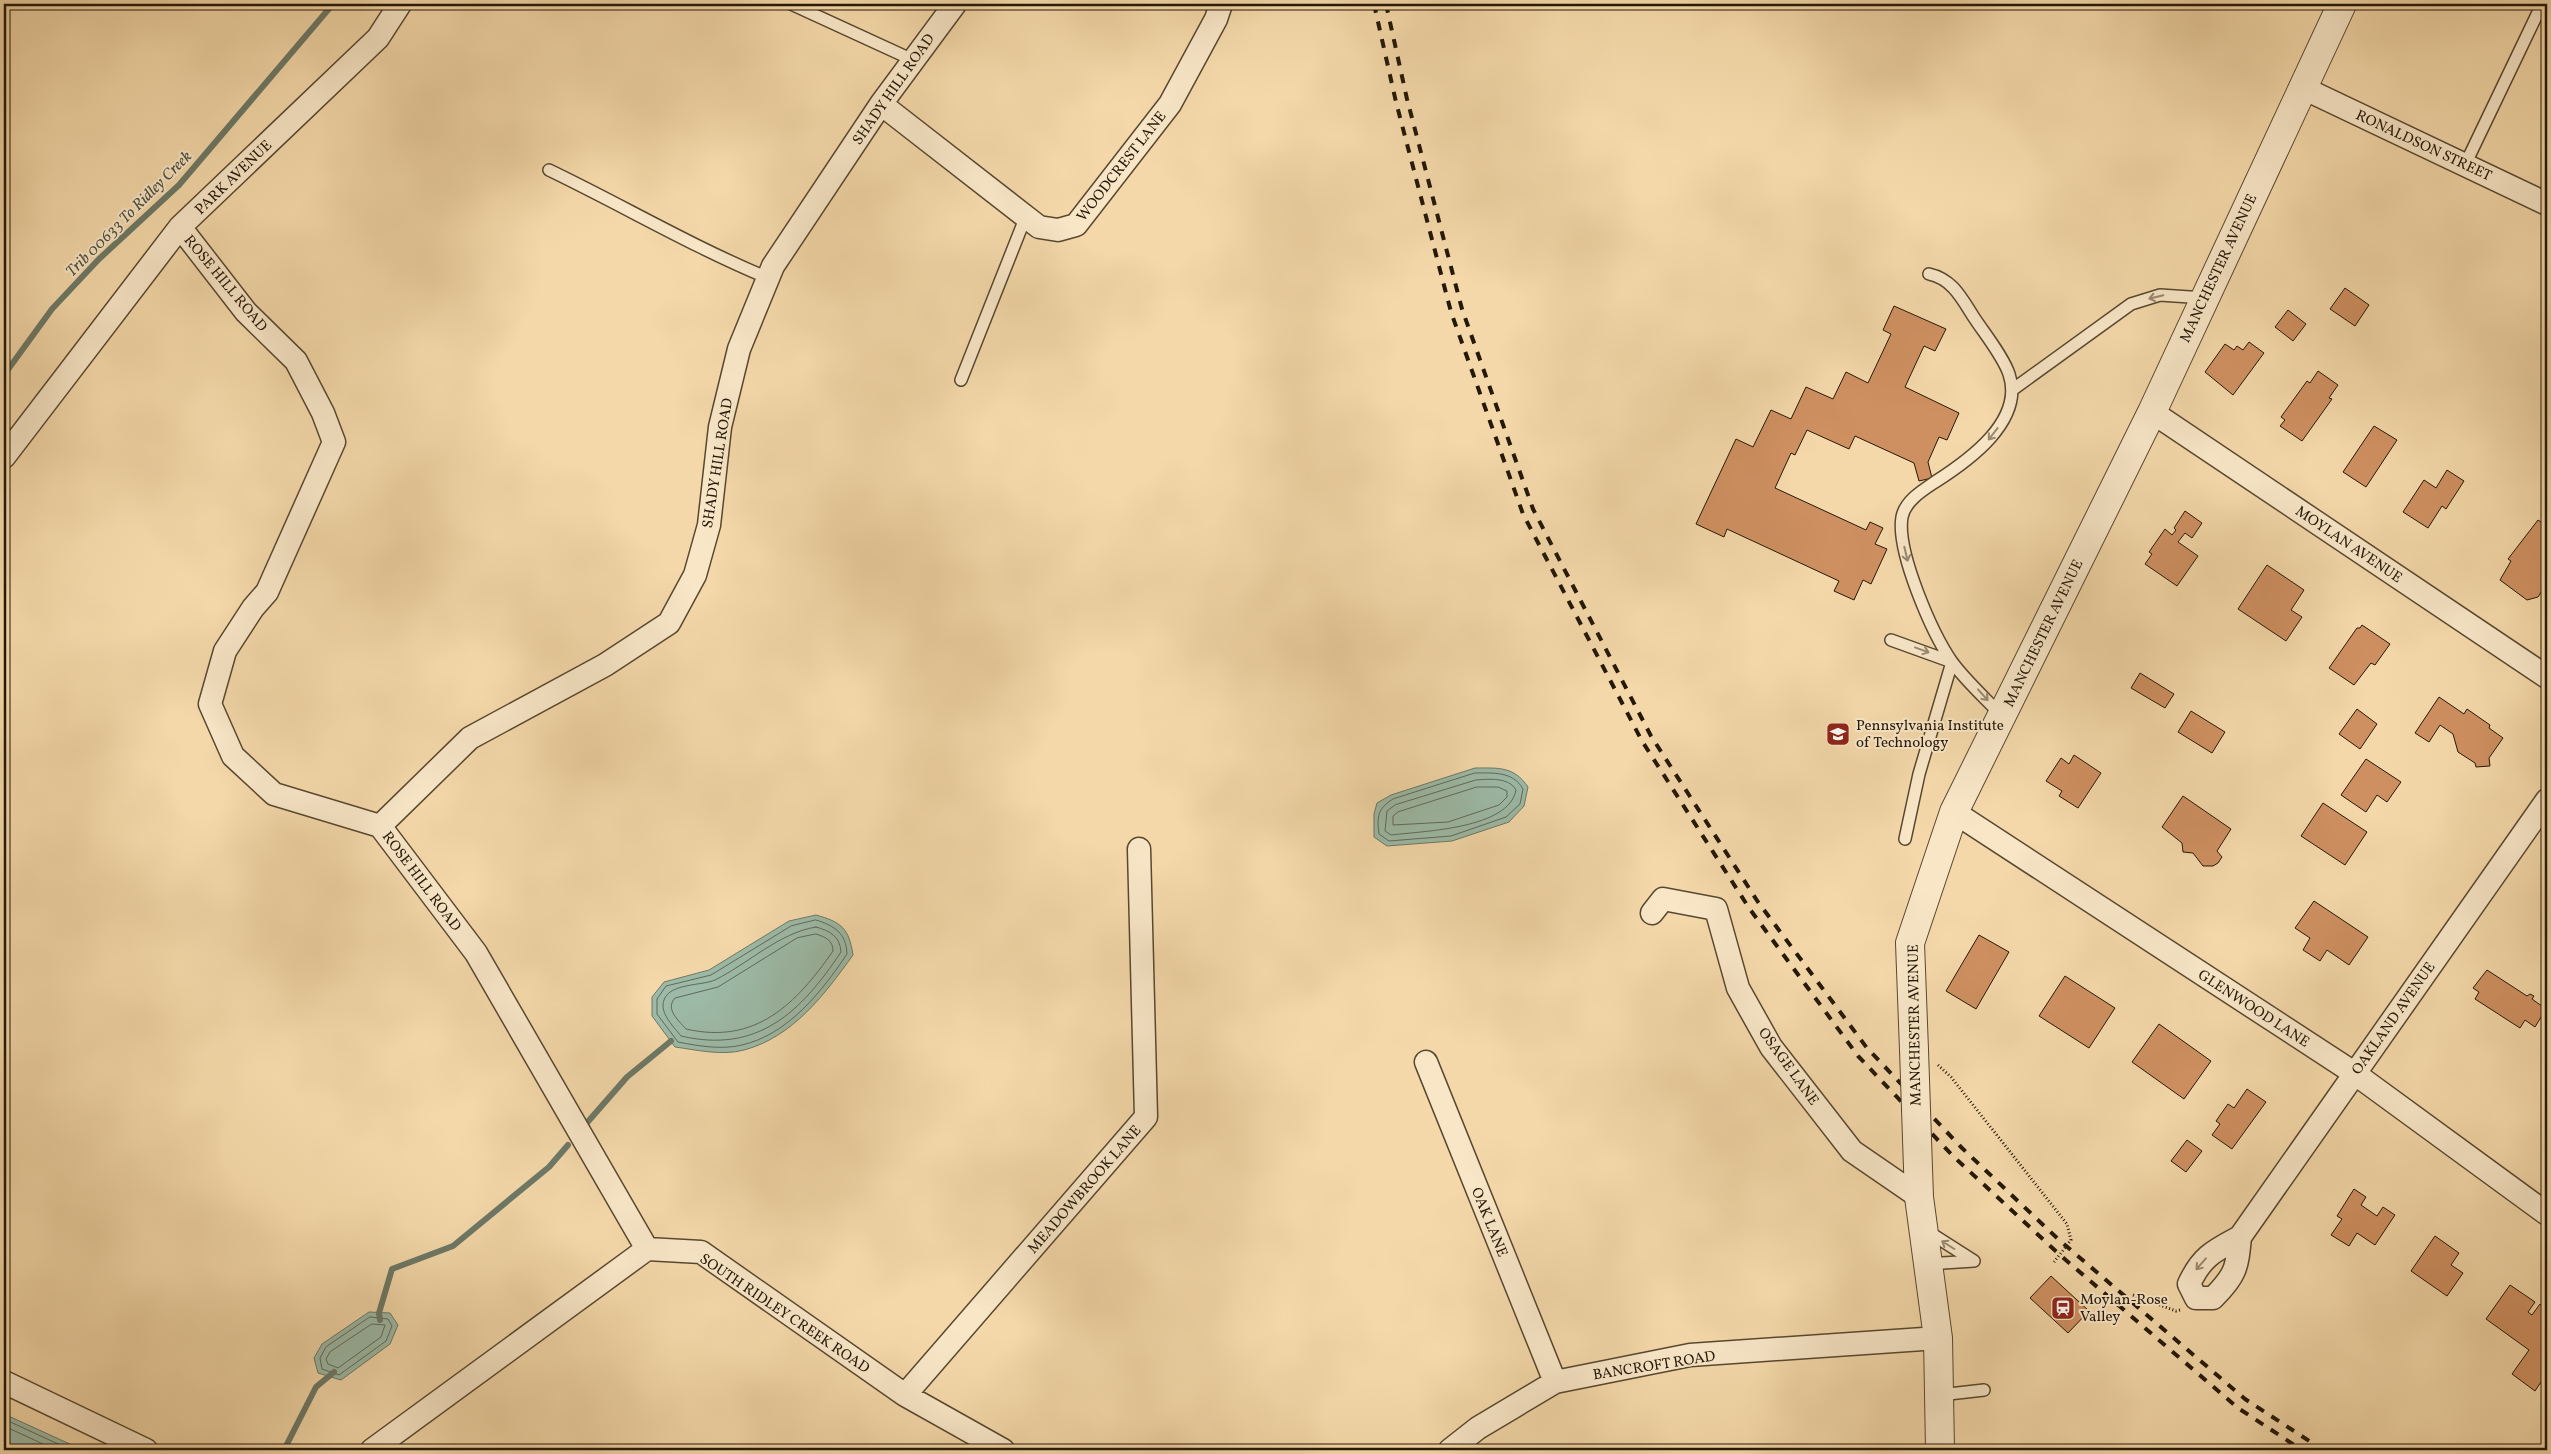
<svg xmlns="http://www.w3.org/2000/svg" width="2551" height="1454" font-family="Vollkorn,serif">
	<rect width="100%" height="100%" fill="#f4d8a9"/>
	<filter id="stains"><feTurbulence type="fractalNoise" baseFrequency=".004" numOctaves="4"/><feColorMatrix values="0 0 0 0 .2 0 0 0 0 .09 0 0 0 0 .02 0 0 0 .5 -.17"/></filter>
	<radialGradient id="worn" r=".72"><stop offset=".6" stop-color="#630" stop-opacity="0"/><stop offset="1" stop-color="#630" stop-opacity=".3"/></radialGradient>
	<path fill="#9cbaa7" stroke="#6c7967" d="M1475 768C1498 768 1514 766 1528 787L1524 806 1509 822 1452 841 1387 846 1374 837V814L1377 803 1391 795Z
		M816 915C841 922 849 928 853 955 825 994 793 1037 744 1050 722 1056 697 1050 675 1047L652 1016V997L664 982 709 970 789 921Z
		M369 1312 390 1313 398 1325 390 1344 341 1380 318 1373 314 1358 322 1344Z
		M4 1414 83 1450H4Z"/>
	<g fill="none" stroke-linecap="round" stroke-linejoin="round">
		<path stroke="#606958" stroke-width="1" d="M1475 773C1493 773 1513 771 1523 789L1520 804 1506 817 1451 836 1389 841 1379 834C1377 817 1377 809 1393 799Z
			M1476 780C1489 779 1509 777 1516 790 1509 829 1423 831 1391 835L1385 831 1387 811 1395 805Z
			M1477 787H1498L1507 791V797L1499 805 1448 822 1393 825V816L1398 812Z
			M816 920C835 926 846 933 847 954 822 991 789 1034 742 1045 722 1050 698 1046 678 1042L657 1014V999L666 986 711 975 791 926Z
			M816 927C830 931 840 936 841 952 801 1012 758 1054 681 1036 674 1027 659 1013 664 1000 670 983 701 986 715 980 749 963 779 933 816 927Z
			M816 934C825 937 833 940 833 951 796 1004 756 1045 686 1029 678 1020 665 1009 675 998L718 987 797 938Z
			M370 1317 388 1319 392 1326 386 1341 339 1375 322 1369 320 1358 326 1347Z
			M372 1324 385 1325 381 1337 338 1368 328 1364 326 1359 330 1352Z
			M4 1419 71 1450
			M4 1426 56 1450"/>
		<path stroke="#6c7967" stroke-width="6" d="M4 375 52 309 99 259 179 185 333 4
			M585 1125 627 1077 671 1041
			M380 1320 379 1313 392 1269 453 1246 549 1167 568 1145
			M284 1450 316 1387 334 1372"/>
	</g>
	<path fill="#cf9061" stroke="#241808" d="M2345 288 2369 305 2355 326 2330 309Z
		M1894 306 1946 329 1935 351 1924 346 1905 387 1959 413 1947 440 1939 437 1928 462 1932 478 1919 481 1914 463 1855 436 1849 449 1807 430 1795 455 1791 453 1775 488 1866 530 1870 522 1883 528 1875 544 1887 549 1871 584 1863 580 1854 600 1834 591 1839 581 1727 529 1724 537 1696 524 1736 439 1753 447 1771 410 1791 419 1806 387 1833 399 1846 372 1868 383 1891 334 1883 330Z
		M2288 310 2306 324 2293 341 2275 327Z
		M2249 342 2264 353 2233 395 2205 372 2225 344 2234 350 2237 346 2243 350Z
		M2318 371 2338 385 2329 398 2332 399 2302 441 2280 426 2285 420 2281 417 2307 381 2310 383Z
		M2374 426 2397 440 2366 487 2343 472Z
		M2447 470 2464 481 2446 509 2442 506 2428 528 2403 512 2424 480 2436 488Z
		M2185 511 2202 523 2192 538 2185 533 2178 542 2198 556 2177 586 2145 564 2152 554 2149 552 2165 529 2172 535 2176 530 2174 528Z
		M2538 520 2547 526V583L2538 597 2527 600 2500 580 2511 561 2508 559Z
		M2267 565 2304 590 2291 610 2302 617 2286 641 2238 609Z
		M2362 625 2390 644 2375 665 2371 663 2354 685 2329 668 2357 628H2360Z
		M2140 673 2174 694 2165 708 2131 688Z
		M2439 697 2464 714 2467 709 2490 725 2489 728 2503 738 2489 758 2490 766 2476 767 2475 763 2458 752 2453 734 2440 725 2429 742 2415 733Z
		M2357 709 2377 724 2360 749 2339 734Z
		M2191 711 2225 732 2212 753 2178 732Z
		M2074 755 2101 773 2078 808 2059 796 2062 791 2046 781 2061 758 2069 764Z
		M2366 759 2401 782 2387 802 2377 795 2366 812 2341 795Z
		M2183 796 2231 829 2217 851 2222 857 2218 863 2213 866H2203L2193 853 2183 852 2182 843 2162 827Z
		M2323 803 2367 832 2345 865 2301 836Z
		M2314 901 2368 937 2349 965 2327 950 2320 961 2303 950 2310 938 2295 928Z
		M1979 935 2009 952 1976 1009 1946 991Z
		M2487 970 2527 996 2530 994 2534 996 2532 999 2546 1009 2535 1027 2525 1020 2520 1028 2475 999 2479 992 2473 988Z
		M2065 976 2115 1008 2089 1048 2039 1016Z
		M2159 1024 2211 1061 2184 1099 2132 1062Z
		M2247 1089 2266 1102 2232 1149 2212 1135 2220 1124 2216 1121 2228 1104 2234 1108Z
		M2187 1140 2202 1151 2186 1172 2171 1161Z
		M2354 1189 2366 1197 2361 1205 2377 1216 2383 1207 2395 1215 2375 1245 2357 1233 2349 1246 2331 1235 2342 1219 2337 1216Z
		M2435 1236 2459 1253 2451 1265 2463 1273 2447 1296 2411 1271Z
		M2051 1276 2089 1311 2068 1333 2030 1298Z
		M2510 1285 2535 1302 2528 1312 2532 1315 2540 1304 2547 1309V1373L2535 1391 2512 1374 2529 1350 2486 1319Z"/>
	<g fill="none" stroke-linecap="round" stroke-linejoin="round">
		<g stroke="#584830" stroke-width="14">
			<path id="service" d="M791 4 913 60
				M2465 165 2542 4
				M549 170C622 205 693 247 768 278
				M1929 274C1952 279 1961 297 1973 316 1984 333 2003 356 2009 374 2025 421 1968 461 1935 482 1923 490 1905 501 1902 517 1896 551 1932 633 1952 662 1966 681 1985 698 2001 715
				M961 380 1026 216
				M2012 390 2131 304 2160 295 2205 298
				M1891 640 1952 662 1919 774 1905 839
				M1927 1231 1974 1261
				M1927 1264 1974 1261
				M1940 1395 1984 1390"/>
		</g>
		<g stroke="#584830" stroke-width="25">
			<path id="minor" d="M2301 87 2547 204
				M881 104 1039 227 1058 230 1076 225 1170 104 1216 19 1221 4
				M180 227 246 312 296 361 323 413 334 442 267 592 253 608 225 651 210 704 233 756 274 794 380 826 476 953 647 1249
				M2152 412 2547 677
				M4 457 180 227 378 38 400 4
				M1954 812 2354 1073 2547 1214
				M380 826 470 738 605 665 669 623 695 575 709 525 720 427 739 349 773 266 881 104 955 4
				M1652 913 1663 899 1716 909 1738 988 1771 1047 1852 1151 1919 1197
				M1426 1062 1555 1382
				M2240 1237C2237 1268 2236 1275 2213 1298H2196L2189 1284C2202 1256 2214 1251 2240 1237L2547 800
				M4 1382 146 1450
				M905 1395 1146 1117 1139 849
				M372 1450 647 1249 701 1252 905 1395 1003 1450
				M1450 1450 1478 1428 1555 1382 1690 1355 1938 1338"/>
		</g>
		<g stroke="#584830" stroke-width="30">
			<path id="tertiary" d="M1914 1050 1910 943 1954 812 2152 412 2342 4
				M1917 1139 1919 1197 1938 1338 1940 1450"/>
		</g>
		<path stroke="#241808" stroke-width="3" stroke-dasharray="1 2.5" stroke-linecap="butt" d="M1938 1065 1951 1077 2067 1224 2071 1240 2054 1262
			M2133 1295 2176 1311 2180 1310"/>
		<use href="#service" stroke="#f8e6c7" stroke-width="11"/>
		<use href="#minor" stroke="#f8e6c7" stroke-width="22"/>
		<use href="#tertiary" stroke="#f8e6c7" stroke-width="28"/>
		<path stroke="#241808" stroke-width="4" stroke-dasharray="9 9" stroke-linecap="butt" d="M1374 4 1396 102 1451 312 1523 514 1642 741 1749 908 1858 1056 1954 1157 2060 1255 2238 1408 2302 1450
			M1386 4 1407 99 1462 309 1533 509 1651 736 1758 902 1867 1048 1962 1148 2058 1239 2245 1399 2323 1450"/>
		<g stroke="#584830" stroke-width="30" stroke-linecap="butt">
			<path id="tertiary-bridge" d="M1914 1050 1917 1139"/>
		</g>
		<use href="#tertiary-bridge" stroke="#f8e6c7" stroke-width="28"/>
	</g>
	<defs><path id="oneway-shaft" d="M-6 0H5M1.5-3L5.5 0L1.5 3" fill="none" stroke-width="1.6" stroke-linecap="round" stroke-linejoin="round" transform="scale(1.25)"/></defs>
	<g stroke="#998971">
		<use href="#oneway-shaft" transform="translate(2156 297) rotate(167)"/>
		<use href="#oneway-shaft" transform="translate(1993 434) rotate(128)"/>
		<use href="#oneway-shaft" transform="translate(1906 554) rotate(77)"/>
		<use href="#oneway-shaft" transform="translate(1922 650) rotate(20)"/>
		<use href="#oneway-shaft" transform="translate(1983 695) rotate(48)"/>
		<use href="#oneway-shaft" transform="translate(1948 1245) rotate(-148)"/>
		<use href="#oneway-shaft" transform="translate(2201 1264) rotate(131)"/>
	</g>
	<defs>
		<g id="school-square" transform="scale(1.25)"><rect x="-9" y="-9" width="18" height="18" rx="4" fill="#8f2418" stroke="#f8e6c7"/><path d="M0-5L7-2L0 1L-7-2ZM-4 1L0 2.5L4 1V4Q0 6-4 4Z" fill="#fff"/></g>
		<g id="station-square" transform="scale(1.25)"><rect x="-9" y="-9" width="18" height="18" rx="4" fill="#8f2418" stroke="#f8e6c7"/><path d="M-3-6H3Q5-6 5-4V2Q5 4 3 4L4.5 6H3L1.5 4h-3L-3 6H-4.5L-3 4Q-5 4-5 2V-4Q-5-6-3-6ZM-3.5-4v3h7v-3ZM-3.5 1v1.5H-2V1ZM2 1v1.5H3.5V1Z" fill="#fff"/></g>
	</defs>
	<g fill-rule="evenodd">
		<use href="#school-square" x="1838" y="734"/>
		<use href="#station-square" x="2063" y="1308"/>
	</g>
	<g text-anchor="middle" stroke-width="4" stroke-linejoin="round" paint-order="stroke">
		<g font-size="15" fill="#241808" stroke="#f8e6c7">
			<text transform="translate(893 89) rotate(-55)" y="5">SHADY HILL ROAD</text>
			<text transform="translate(2424 145) rotate(25)" y="5">RONALDSON STREET</text>
			<text transform="translate(1121 166) rotate(-52)" y="5">WOODCREST LANE</text>
			<text transform="translate(233 177) rotate(-44)" y="5">PARK AVENUE</text>
			<text transform="translate(2218 268) rotate(-65)" y="5">MANCHESTER AVENUE</text>
			<text transform="translate(226 283) rotate(50)" y="5">ROSE HILL ROAD</text>
			<text transform="translate(717 463) rotate(-81)" y="5">SHADY HILL ROAD</text>
			<text transform="translate(2349 544) rotate(34)" y="5">MOYLAN AVENUE</text>
			<text transform="translate(2043 633) rotate(-64)" y="5">MANCHESTER AVENUE</text>
			<text transform="translate(422 881) rotate(53)" y="5">ROSE HILL ROAD</text>
			<text transform="translate(2254 1008) rotate(33)" y="5">GLENWOOD LANE</text>
			<text transform="translate(2393 1018) rotate(-55)" y="5">OAKLAND AVENUE</text>
			<text transform="translate(1914 1025) rotate(-91)" y="5">MANCHESTER AVENUE</text>
			<text transform="translate(1789 1066) rotate(54)" y="5">OSAGE LANE</text>
			<text transform="translate(1084 1189) rotate(-49)" y="5">MEADOWBROOK LANE</text>
			<text transform="translate(1490 1222) rotate(68)" y="5">OAK LANE</text>
			<text transform="translate(785 1313) rotate(34)" y="5">SOUTH RIDLEY CREEK ROAD</text>
			<text transform="translate(1654 1365) rotate(-9)" y="5">BANCROFT ROAD</text>
		</g>
		<g font-size="15" fill="#241808" stroke="#f8e6c7" text-anchor="start">
			<text x="1856" y="730">Pennsylvania Institute<tspan x="1856" dy="17">of Technology</tspan></text>
			<text x="2080" y="1304">Moylan-Rose<tspan x="2080" dy="17">Valley</tspan></text>
		</g>
		<g font-size="16" font-style="italic" fill="#4e5140" stroke="#f8e6c7">
			<text transform="translate(128 213) rotate(-45)" y="6">Trib 00633 To Ridley Creek</text>
		</g>
	</g>
	<rect width="2551" height="1454" fill="none" stroke="#f4d8a9" stroke-width="20"/>
	<rect x="5" y="5" width="2541" height="1444" fill="none" stroke="#241808" stroke-width="2.5"/>
	<rect x="10" y="10" width="2531" height="1434" fill="none" stroke="#241808"/>
	<rect width="100%" height="100%" filter="url(#stains)"/>
	<rect width="100%" height="100%" fill="url(#worn)"/>
</svg>
